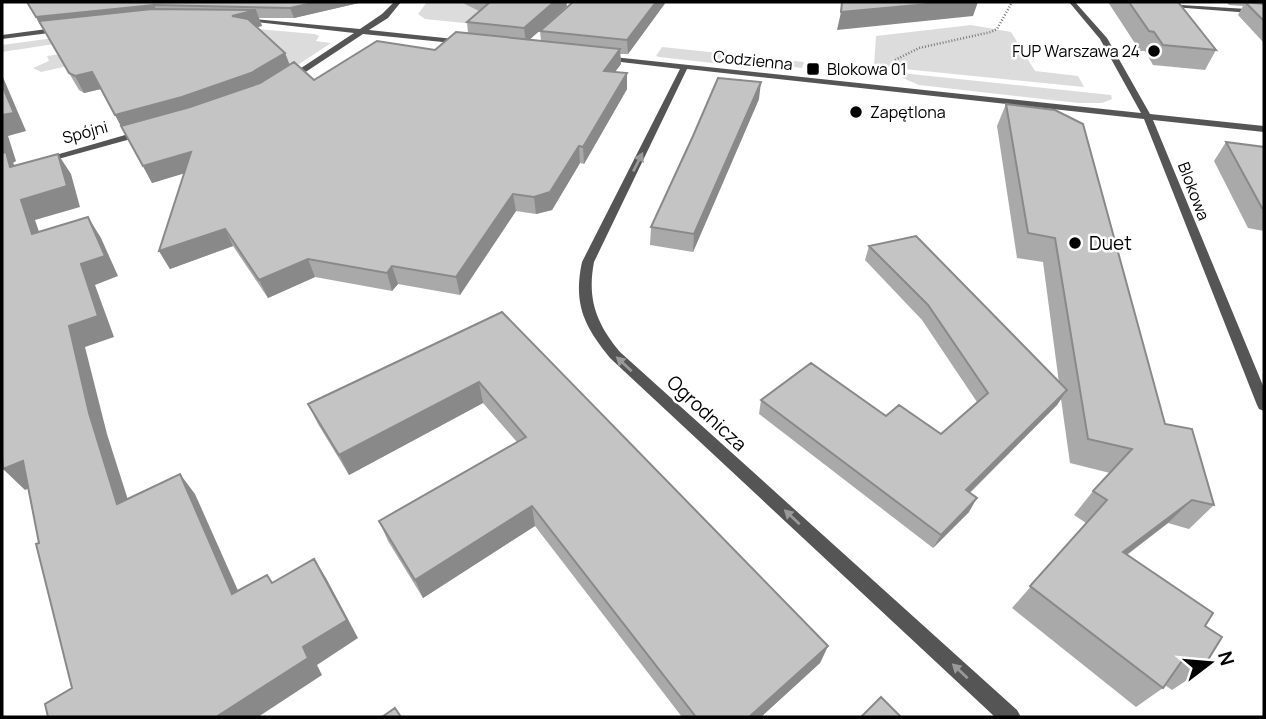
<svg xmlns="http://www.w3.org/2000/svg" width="1266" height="719" font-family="Manrope,sans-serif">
	<rect width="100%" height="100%" fill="#fff"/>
	<path fill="#dcdcdc" d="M427 2H494L502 27 425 19 418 14Z
		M971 25 1011 32 1035 71 1078 76 1084 87 874 66 876 36Z
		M245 28 315 34 319 36 316 41 331 43 275 80 193 38 41 72 33 68 49 61 47 56 102 48 107 36 2 52V45L91 33Z
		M662 47 804 62 802 68 769 64 767 69 659 57 656 56Z
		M901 73 1111 95 1112 99 1102 103H1079L919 85 903 78Z"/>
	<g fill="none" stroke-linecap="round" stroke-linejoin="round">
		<path stroke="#777" stroke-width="2.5" stroke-dasharray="1 2" stroke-linecap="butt" d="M895 60 919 48 991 32 997 29 1012 2"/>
		<path fill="#555" fill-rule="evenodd" d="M394 2H401L388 18 369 30 463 40 467 42 463 44 363 34 289 83 286 82V78L354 33 239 20 243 18 360 29 382 14Z
			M1069 2H1075L1107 38 1150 114 1264 126V132L1153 120 1264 388V411L1259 409 1257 405 1144 119 687 69 594 262C587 299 596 323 620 352L1017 710 1021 717H995L610 358C584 326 573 304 582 262L680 69 604 60 600 58 604 56 1141 113 1100 39Z
			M1131 2 1264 10V14L1134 4Z
			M62 27 66 29 65 31 2 39V35Z
			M146 129 149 130V134L40 164 35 161Z"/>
	</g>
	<path fill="#a9a9a9" d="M27 2H363L294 18H259L262 26 257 27 285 53 290 65 314 80 435 50 468 33 467 22 479 11 461 2H566L567 6 530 39 541 41 540 31 573 2H666L628 54H620L621 64 615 72 627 73V89L584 164 580 163 552 210 536 214 516 211 460 295 398 284 392 291 315 277 268 298 233 246 170 269 159 251 184 173 152 183 101 89 84 93 79 90Z
		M1108 2H1178L1216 50 1205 70 1153 65 1145 51H1140Z
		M1226 2H1264V43L1238 15 1243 6 1229 5Z
		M759 99 693 252 650 245 651 227Z
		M1006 104 1165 424 1214 505 1189 529 1168 523 1127 555 1205 626 1201 671 1172 690 1165 685 1163 688 1136 707 1012 608 1086 523 1074 515 1093 491 1110 473 1070 463 1061 399 1057 405 970 493 969 512 933 548 759 414 761 400 886 416 941 434 977 402 922 320 865 260 869 246 1059 383 1043 262 1017 258 997 126Z
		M1226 142 1264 147V231L1248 228 1214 161Z
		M502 312 828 646 820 663 761 717H682L535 526 423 598 388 541 379 521 517 442 483 403 349 475 318 424 308 404Z"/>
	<path fill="#898989" d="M317 2H363L294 18 290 8Z
		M554 2H566L567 6 526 43 524 28Z
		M656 2H666L628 54 627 40Z
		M950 2H978L973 16 837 30 841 12Z
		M154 5 159 15 42 28 36 17Z
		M256 10 262 26 238 32 232 16Z
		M620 49 621 64 604 86V71Z
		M285 53 291 69 258 90 124 132 115 115Z
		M92 72 101 89 84 93 75 76Z
		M627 73V89L584 164 583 147Z
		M2 75 26 131 8 136 16 161 13 163 19 172 2 166Z
		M761 82 759 99 693 252 694 234Z
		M579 146 580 163 552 210 536 214 534 197Z
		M191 152 199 169 152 183 143 166Z
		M58 154 71 174 80 207 35 220 47 255 32 234 21 200Z
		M513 194 516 211 460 295 456 277Z
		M88 217 101 238 118 276 95 285 114 337 85 347 107 434 136 525 117 504 89 413 69 326 81 264Z
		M225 229 233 246 170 269 159 251Z
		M308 259 315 277 268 298 259 280Z
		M392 266 398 284 392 291 387 273Z
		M479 382 483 403 349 475 339 455Z
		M1067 390 1057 405 958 504 966 490Z
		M23 461 44 482 25 490 3 469Z
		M180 474 195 494 248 613 232 594Z
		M977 498 969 512 933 548 941 535Z
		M1192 500 1168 523 1101 574 1123 552Z
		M532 506 535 526 423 598 415 580Z
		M314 559 326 578 358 638 317 665 322 675 258 717H216L303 647Z
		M828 646 820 663 761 717H749Z"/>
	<path fill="#c4c4c4" stroke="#898989" stroke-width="2" d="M27 2H317L290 8 154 5 36 17Z
		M488 2H554L524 28 467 22 489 3Z
		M573 2H656L627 40 540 31Z
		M842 2H950L841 12Z
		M1129 2H1178L1216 50 1163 45 1154 32 1149 31Z
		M1245 2 1264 4V21Z
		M152 9 256 10 232 16 248 19 285 53 251 73 182 97 115 115 92 72 75 76 69 73 39 21Z
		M456 32 620 49 604 71 627 73 583 147 579 146 550 192 534 197 513 194 456 277 392 266 387 273 308 259 259 280 225 229 159 251 191 152 143 166 121 126 190 107 260 83 294 62 314 80 377 41 435 50Z
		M718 78 761 82 694 234 651 227 693 136Z
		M2 85 14 113 2 115Z
		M1006 104 1055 110 1083 124 1165 424 1192 429 1214 505 1192 500 1123 552 1213 613 1205 626 1222 637 1201 671 1184 658 1163 688 1030 586 1107 500 1093 491 1132 449 1088 439 1055 238 1028 233Z
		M1226 142 1264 147V209L1262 208Z
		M6 152 10 167 58 154 67 186 21 200 32 234 88 217 105 256 81 264 98 316 69 326 89 413 117 504 180 474 232 594 267 575 272 583 314 559 347 620 303 647 308 658 216 717H48L45 704 72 688 36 544 39 543 23 461 3 469 2 456V153Z
		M916 236 1067 390 966 490 977 498 941 535 761 400 811 363 886 416 899 405 941 434 988 393 928 305 869 246Z
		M502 312 828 646 749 717H696L532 506 415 580 379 521 526 437 479 382 339 455 308 404Z
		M881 697 901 717H861Z
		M395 708 401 717H382Z"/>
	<defs><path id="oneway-solid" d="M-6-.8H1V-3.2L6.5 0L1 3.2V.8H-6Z" transform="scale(1.75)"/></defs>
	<g fill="#999">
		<use href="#oneway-solid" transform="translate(638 162) rotate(-63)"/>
		<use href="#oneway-solid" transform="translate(624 364) rotate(-137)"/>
		<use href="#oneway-solid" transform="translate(792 517) rotate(-137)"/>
		<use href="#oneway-solid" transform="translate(960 671) rotate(-137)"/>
	</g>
	<g fill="#000" stroke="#fff" stroke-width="2.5">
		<circle cx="1154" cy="51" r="7"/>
		<rect x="806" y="62" width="14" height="14" rx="3.5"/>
		<circle cx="856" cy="112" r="7"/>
		<circle cx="1075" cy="243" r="7"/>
	</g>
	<g text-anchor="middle" stroke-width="5" stroke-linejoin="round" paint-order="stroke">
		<g font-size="16" fill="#000" stroke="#fff" text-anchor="start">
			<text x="1140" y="57" text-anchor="end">FUP Warszawa 24</text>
			<text x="827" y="75">Blokowa 01</text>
			<text x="870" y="118">Zapętlona</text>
		</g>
		<g font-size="16" fill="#000" stroke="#fff">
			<text transform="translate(753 60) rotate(6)" y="6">Codzienna</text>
			<text transform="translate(85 132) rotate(-15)" y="6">Spójni</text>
			<text transform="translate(1194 191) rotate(69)" y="6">Blokowa</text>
		</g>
		<g font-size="19" fill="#000" stroke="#fff" text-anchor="start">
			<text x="1089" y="250">Duet</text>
		</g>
		<g font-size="19" fill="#000" stroke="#fff">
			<text transform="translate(707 413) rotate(43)" y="7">Ogrodnicza</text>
		</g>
	</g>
	<rect width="1266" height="719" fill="none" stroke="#000000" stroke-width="7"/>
	<g transform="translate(1210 663) rotate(74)" stroke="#ffffff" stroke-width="5" paint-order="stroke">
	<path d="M0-5L12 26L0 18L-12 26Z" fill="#000000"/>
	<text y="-10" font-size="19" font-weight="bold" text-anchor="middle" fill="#000000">N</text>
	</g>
</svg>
